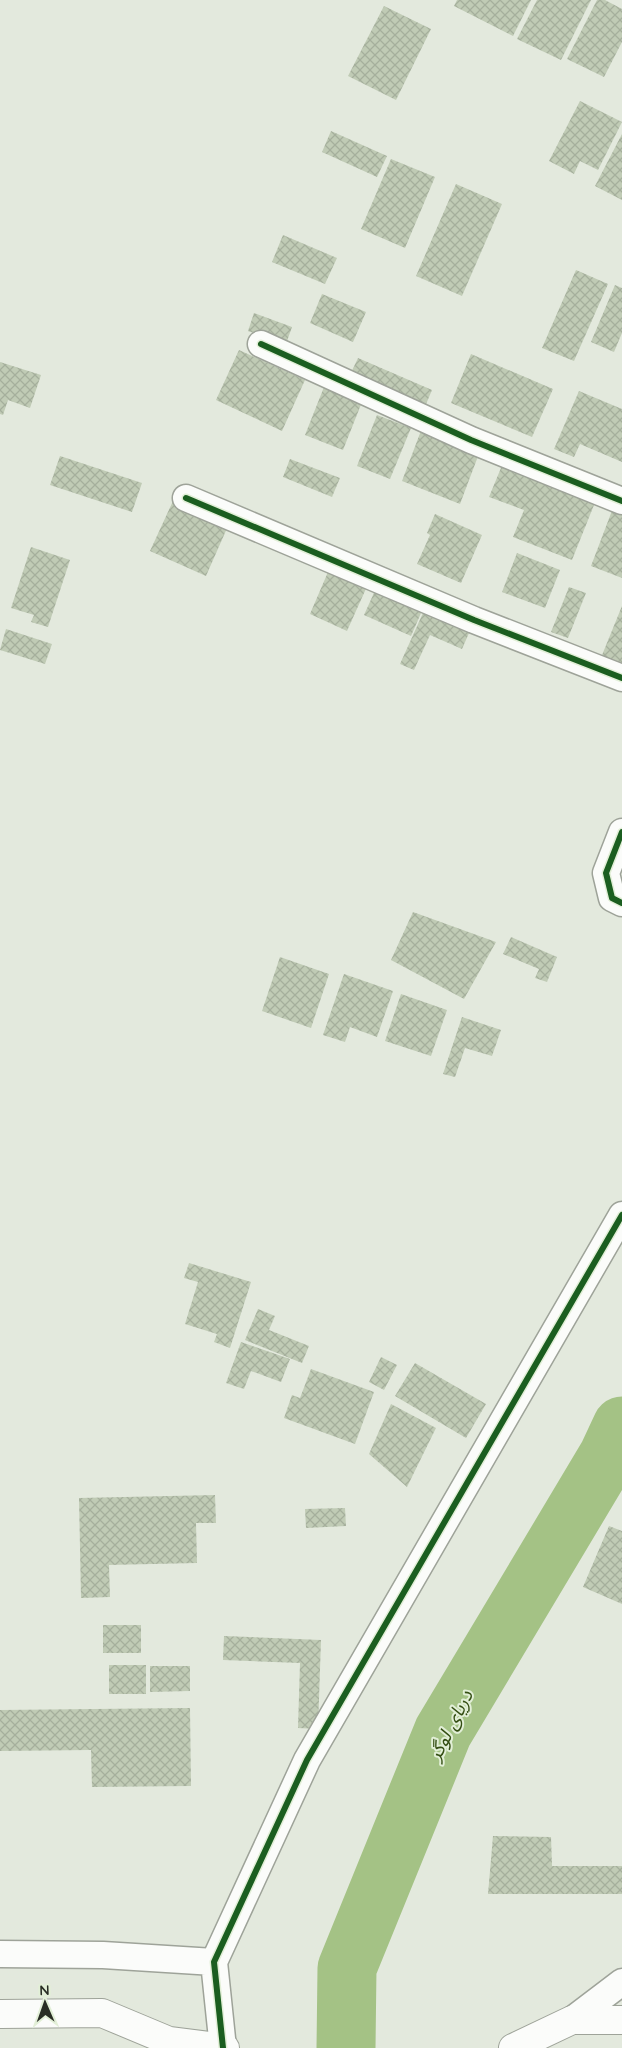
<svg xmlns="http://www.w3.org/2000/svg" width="622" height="2048" font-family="Quicksand,'Noto Sans Arabic',sans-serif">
	<defs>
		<pattern id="building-cross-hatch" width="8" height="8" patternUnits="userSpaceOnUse" patternTransform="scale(1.25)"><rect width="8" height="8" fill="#c0cbb5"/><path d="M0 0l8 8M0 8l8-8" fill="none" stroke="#a5af9c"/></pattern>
	</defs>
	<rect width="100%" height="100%" fill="#e3e9dd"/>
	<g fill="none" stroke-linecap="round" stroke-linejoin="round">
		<path stroke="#a4c285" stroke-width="59" d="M346 2048 347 1968 443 1732 608 1456 622 1426"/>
	</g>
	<path fill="url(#building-cross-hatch)" d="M457 0H531L513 36 454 6Z
		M537 0H591L561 60 517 39Z
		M597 0H605L622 9V42L604 77 567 59Z
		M384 6 431 29 396 100 348 76Z
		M580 101 622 122 598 170 580 161 574 174 549 161Z
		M331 131 387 156 377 177 322 152Z
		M622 134V200L595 186Z
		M391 159 435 177 405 248 361 229Z
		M456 184 502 204 462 296 416 276Z
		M283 235 337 258 325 284 272 262Z
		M576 270 608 284 574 361 542 348Z
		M615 285 622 288V333L614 352 591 342Z
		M322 294 366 312 353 342 310 323Z
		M254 313 292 327 286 344 248 331Z
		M239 350 305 380 282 431 216 400Z
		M471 354 553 389 532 437 451 403Z
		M358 358 432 390 424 409 349 377Z
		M0 362 41 375 30 408 8 400 3 415 0 414Z
		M324 387 362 402 343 450 305 435Z
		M579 391 622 409V462L580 444 574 457 554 449Z
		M377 415 411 428 390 479 357 466Z
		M422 428 480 451 460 504 402 481Z
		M60 456 142 483 132 512 50 485Z
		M290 459 340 478 332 497 283 477Z
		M503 463 596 500 572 560 513 537 524 510 489 497Z
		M173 501 228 526 206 576 150 551Z
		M613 508 622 512V578L591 566Z
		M435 514 482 535 461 583 417 564 430 535 427 533Z
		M31 547 70 560 48 627 31 622 34 615 11 608Z
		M517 553 560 570 545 608 502 592Z
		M331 565 369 582 347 631 310 614Z
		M378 584 425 604 411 636 364 615Z
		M569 587 586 593 568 638 551 632Z
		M427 604 473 624 462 649 430 635 414 670 400 664Z
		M622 606V669L600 660Z
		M6 629 52 644 45 664 0 650Z
		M413 912 496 942 464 999 391 960Z
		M511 937 557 957 547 982 535 978 539 969 503 954Z
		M280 957 329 974 311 1028 262 1011Z
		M344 974 393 991 377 1037 350 1027 345 1042 323 1035Z
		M401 994 447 1010 431 1056 385 1041Z
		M462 1017 501 1030 492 1056 465 1048 455 1077 443 1074Z
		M189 1263 251 1282 230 1348 214 1342 217 1334 185 1324 198 1282 184 1278Z
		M258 1309 275 1316 269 1330 309 1346 302 1363 245 1340Z
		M241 1342 290 1359 281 1382 251 1371 244 1389 226 1383Z
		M381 1357 397 1365 384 1390 369 1382Z
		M415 1363 486 1404 466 1438 395 1396Z
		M311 1369 374 1392 355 1444 284 1418 292 1395 300 1398Z
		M391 1404 436 1428 407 1487 369 1454Z
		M215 1495 216 1523H196L197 1563 109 1565 110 1597 81 1598 79 1498Z
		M345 1508 346 1526 306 1528 305 1509Z
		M609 1526 622 1531V1604L583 1587Z
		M103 1625H141V1653H103Z
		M224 1636 321 1640 318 1729 298 1728 300 1663 223 1660Z
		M109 1665H146V1694H109Z
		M150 1666H190V1691L150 1692Z
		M190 1708 191 1786 92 1787 91 1750 0 1751V1710Z
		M493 1836 551 1837 552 1866H622V1894H488Z"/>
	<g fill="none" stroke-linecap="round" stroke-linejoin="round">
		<g stroke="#9ea399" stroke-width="29">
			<path id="minor" d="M261 344 471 440 622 501
				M186 498 474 620 622 678
				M622 832 606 873 612 898 622 903
				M0 1954 103 1955 214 1962
				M572 2020 622 1982
				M223 2048 214 1962 307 1760 622 1215"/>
		</g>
		<g stroke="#9ea399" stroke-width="30">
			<path id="trunk" d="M0 2014 102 2013 169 2041 225 2048
				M513 2048 572 2020H622"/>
		</g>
		<use href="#minor" stroke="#fbfcfa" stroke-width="26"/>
		<use href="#trunk" stroke="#fbfcfa" stroke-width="28"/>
		<g stroke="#e2efd7" stroke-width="9">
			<path id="cycleway" d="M261 344 471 440 622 501
				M186 498 474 620 622 678
				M622 832 606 873 612 898 622 903
				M223 2048 214 1962 307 1760 622 1215"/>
		</g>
		<use href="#cycleway" stroke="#1b5e20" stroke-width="6"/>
	</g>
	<g text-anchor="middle" stroke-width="4" stroke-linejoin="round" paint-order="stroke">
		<g font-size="19" font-style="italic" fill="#344e13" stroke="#e2efd7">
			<text transform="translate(450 1725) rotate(-63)" y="7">دریای لوگر</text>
		</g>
	</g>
	<g transform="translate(45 2003) rotate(358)" stroke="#e2efd7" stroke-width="4" paint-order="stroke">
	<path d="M0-4L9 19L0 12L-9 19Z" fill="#282d24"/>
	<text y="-8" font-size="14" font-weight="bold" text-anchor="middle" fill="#282d24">N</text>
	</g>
</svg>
